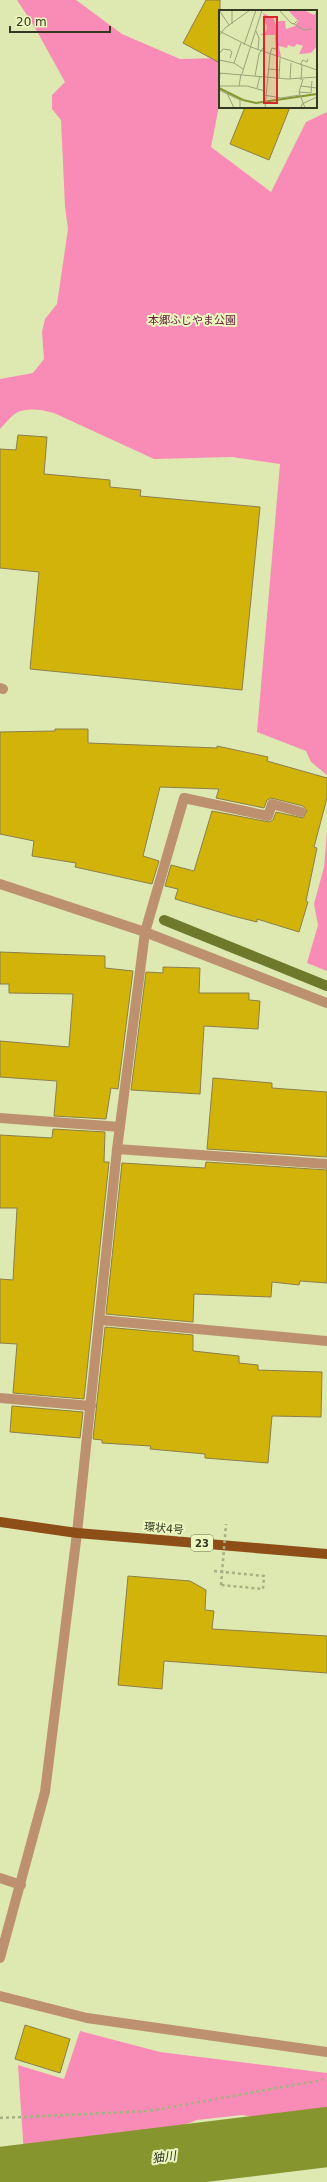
<svg xmlns="http://www.w3.org/2000/svg" width="327" height="2182" font-family="'DejaVu Sans','Noto Sans JP',sans-serif">
	<rect width="100%" height="100%" fill="#dee9b2"/>
	<path fill="#f98cb6" d="M17 0H76L122 34 180 59 220 58V101L211 147 271 192 306 122 327 112V775L311 762 306 751 257 732 280 464 232 457 154 459 54 413C42 410 28 407 16 413 10 417 5 424 0 429V379L33 373 44 359 42 332 45 319 57 304 68 229 65 207 61 120 52 109V95L65 82 34 26Z
		M327 832V971L307 963 318 925 314 904 324 867Z
		M80 2031 160 2052 327 2073V2120L292 2123 242 2115 197 2120 119 2150 24 2155 18 2065 64 2079Z"/>
	<g fill="none" stroke-linecap="round" stroke-linejoin="round">
		<path stroke="#6e792b" stroke-width="10" d="M164 920 327 986"/>
		<path stroke="#87952e" stroke-width="60" d="M0 2177 327 2137"/>
	</g>
	<path fill="#d2b30a" stroke="#8b7f4c" d="M206 0H220V63L183 43Z
		M245 107H290L269 160 230 144Z
		M18 435 47 437 44 474 110 480V487L141 490 140 496 260 507 242 690 30 669 39 572 0 568V449L16 450Z
		M55 729H88V743L217 748V746L268 757 267 761 327 778V798L314 847 317 848 306 901 308 902 299 932 257 919V922L233 916 175 899 178 889 165 886 171 865 194 871 212 811 269 822 273 820 276 812 303 818 307 811 303 806 271 798 267 800 264 808 216 798 219 789 160 787 143 856 159 861 152 884 75 867 76 863 32 856 34 841 0 834V732L55 731Z
		M0 952 105 956V968L133 971 118 1089 111 1088 106 1119 54 1116 57 1081 0 1077V1041L69 1047 73 994 9 993V984H0Z
		M163 967 200 968 199 993H249V1000L260 1001 258 1029 204 1026 200 1094 131 1090 146 972 163 973Z
		M213 1078 272 1083V1088L327 1092V1157L207 1149Z
		M53 1129 105 1132 104 1162H109L84 1399 13 1393 17 1344 0 1343V1279L13 1280 17 1208H0V1135L52 1138Z
		M206 1162 327 1170V1283L300 1281 299 1285 272 1282 271 1297 194 1294 193 1322 106 1314 122 1163 205 1168Z
		M105 1327 193 1335V1351L239 1356V1363L258 1365V1370L322 1372 321 1417 272 1416 268 1463 205 1458V1454L150 1449 151 1446 102 1443V1440L93 1439Z
		M12 1406 83 1412 80 1438 10 1432Z
		M128 1576 190 1581 206 1590 205 1610 214 1611 212 1629 327 1636V1673L164 1661 162 1689 118 1685Z
		M25 2025 70 2039 60 2073 15 2059Z"/>
	<g fill="none" stroke-linecap="round" stroke-linejoin="round">
		<path stroke="#a7b084" stroke-width="2.5" stroke-dasharray="3 3" stroke-linecap="butt" d="M214 1571 264 1576 263 1589 221 1585
			M0 2118 149 2111 327 2079"/>
		<path stroke="#bd9070" stroke-width="10" d="M0 1118 120 1127
			M100 1320 327 1341
			M0 1398 91 1406"/>
		<path stroke="#bd9070" stroke-width="10" d="M0 688 3 689
			M0 884 145 932 327 1003
			M117 1149 327 1164
			M77 1533 117 1149 145 932 184 798 268 816 272 804 301 812
			M0 1878 21 1885
			M0 1996 87 2018 327 2052"/>
		<path stroke="#bd9070" stroke-width="10" d="M0 1958 45 1792 77 1533"/>
		<path stroke="#8d4e17" stroke-width="10" d="M0 1522 77 1533 327 1554"/>
		<path stroke="#a7b084" stroke-width="2.5" stroke-dasharray="3 3" stroke-linecap="butt" d="M221 1585 226 1524"/>
	</g>
	<g text-anchor="middle" stroke-width="4" stroke-linejoin="round" paint-order="stroke">
		<rect fill="#ecf6bf" stroke="#6b7152" stroke-width="1" x="191" y="1535" width="22" height="16" rx="3"/>
		<g font-size="10" font-weight="bold" fill="#343823">
			<text x="202" y="1547">23</text>
		</g>
		<g font-size="11" fill="#651a3c" stroke="#ecf6bf">
			<text x="192" y="324">本郷ふじやま公園</text>
		</g>
		<g font-size="11" fill="#343823" stroke="#ecf6bf">
			<text transform="translate(164 1528) rotate(5)" y="4">環状4号</text>
		</g>
		<g font-size="12" font-style="italic" fill="#2a2d17" stroke="#ecf6bf">
			<text transform="translate(164 2157) rotate(-7)" y="4">㹨川</text>
		</g>
	</g>
	<g transform="translate(219 10)">
		<rect width="98" height="98" fill="#dee9b2"/>
		<path d="M69 0H85L95 5 98 0V36L92 43 80 44 84 36 78 34 75 37 69 35 68 38 60 36 62 47 57 45 56 25H41L47 22 48 17 44 3 55 9 56 14 60 11H66L67 19 76 16 79 11Z" fill="#f98cb6"/>
		<path fill="none" stroke="#87952e" stroke-width="2" d="M0 78 24 90 37 93 98 84"/>
		<path fill="none" stroke="#9aa279" stroke-width="1" d="M0 0 10 15M60 0 72 13 75 14 78 11M13 14V0M75 14 85 20 93 19M0 21 32 37 98 60M37 21 40 28 39 40M0 26 6 18 31 0M25 35 37 0M0 44 4 39 11 40 13 42 11 48M0 50 15 53 24 59M15 53 22 33M81 55 84 50 88 52 89 49M49 59 61 60M0 63 69 69 98 67M1 63 0 76H28L46 81M23 64 43 0M36 66 40 44 44 38M60 68 61 48M71 69 72 53M84 69 80 82 86 98M82 70 83 55M20 76 22 64M82 76 98 78M38 78 41 66M0 80 21 90V98M7 81 15 98M80 82 92 83 93 71M45 85 62 88 81 85M46 98 51 44 53 38 57 39M82 98 83 94 98 87"/>
		<path fill="#d62828" fill-opacity="0.15" stroke="#d62828" stroke-width="2" d="M45 7H58V93H45Z"/>
		<rect width="98" height="98" fill="none" stroke="#343823" stroke-width="2"/>
	</g>
	<path d="M10 26v6h100v-6" fill="none" stroke="#343823" stroke-width="2"/>
	<text x="16" y="26" font-size="12" fill="#343823" stroke="#ecf6bf" stroke-width="3" paint-order="stroke">20 m</text>
</svg>
